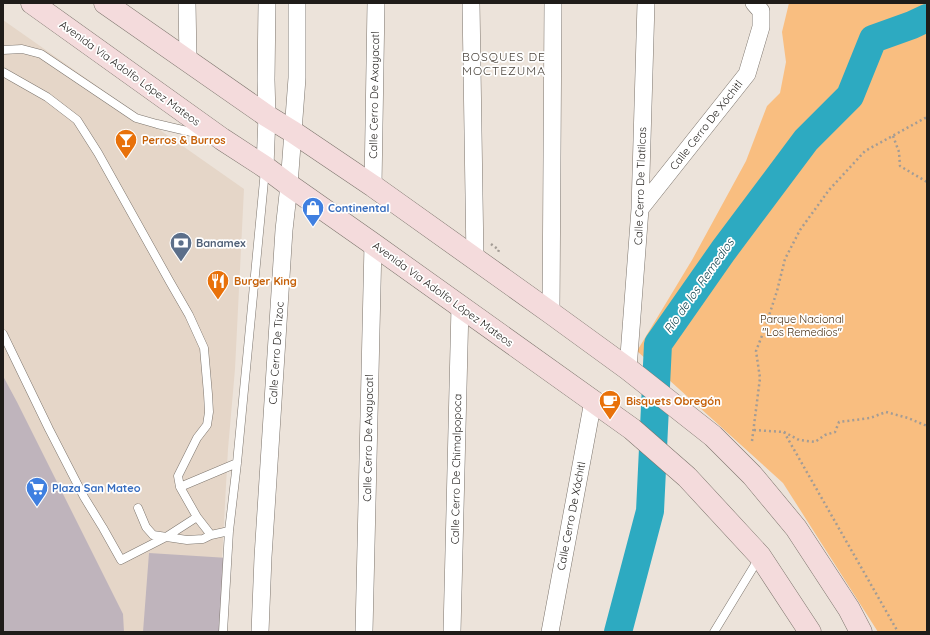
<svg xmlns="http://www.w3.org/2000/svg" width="930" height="635" font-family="Quicksand,sans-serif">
	<rect width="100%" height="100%" fill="#ece3da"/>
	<path fill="#e5d6c8" d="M3 20 244 189 235 369 228 449 218 632H3Z"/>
	<path fill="#f9be80" d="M789 3H927V632H878L783 483 637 351 692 260 746 161 767 106 780 93 786 62 782 32Z"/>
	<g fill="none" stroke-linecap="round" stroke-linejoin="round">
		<path stroke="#2daac1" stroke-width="28" d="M618 632 650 511 658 344 665 334 723 251 806 140 850 96 873 39 912 25 927 18"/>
	</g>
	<path fill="#bfb4bc" d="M3 376 17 402 123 614 124 632H3Z
		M149 553 228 558 222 632H143Z"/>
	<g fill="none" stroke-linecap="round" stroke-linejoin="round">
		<g stroke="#7d756d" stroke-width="9">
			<path id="service" d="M3 50 22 49 41 54 136 118 157 124 204 135
				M3 72 47 97 77 120 98 153 170 282 189 315 204 348 208 394 209 412 207 425 197 438 178 476 180 487 197 517 211 535 229 531
				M3 334 49 429 84 497 103 528 121 560 166 537 197 517
				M180 487 237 463
				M138 508 146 527 153 535 187 540 203 539 211 535
				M223 632 229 531 237 463 265 170
				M714 632 759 558"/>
		</g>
		<g stroke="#7d756d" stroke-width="18">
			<path id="minor" d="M187 3 188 60
				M471 3 475 259
				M265 167 267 116 266 80 267 3
				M373 186 376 3
				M640 209 747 74 761 27V11L754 3
				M551 313 553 3
				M628 369 640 209 646 3
				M260 632 263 557 284 230 289 185 297 78V3
				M364 632 373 244
				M452 632 460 306
				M550 632 593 401"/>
		</g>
		<g stroke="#7d756d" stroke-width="23">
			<path id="secondary" d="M32 3 222 139 265 167 289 185 373 244 632 429 687 477 760 556 810 632
				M105 3 267 116 293 132 373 186 551 313 628 369 713 436 752 475 796 528 849 609 861 632"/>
		</g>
		<path stroke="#a39c95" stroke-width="2.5" stroke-dasharray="2 3" stroke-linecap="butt" d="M893 136 899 152 900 166 927 182
			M491 244 499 250 498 252
			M754 430 784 432 799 440 815 442 825 435 835 432 839 422 870 418 886 412 908 418 927 426
			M784 432 898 632
			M752 441 760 378 756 351 765 328 777 291 785 259 800 230 829 190 865 151 927 117"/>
		<use href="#service" stroke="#fff" stroke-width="8"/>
		<use href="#minor" stroke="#fff" stroke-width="17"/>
		<use href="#secondary" stroke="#f4dbdc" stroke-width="22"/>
	</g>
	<defs>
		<g id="bar-pin" transform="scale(1.15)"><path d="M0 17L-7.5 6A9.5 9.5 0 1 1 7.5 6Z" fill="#e8710a" stroke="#fff"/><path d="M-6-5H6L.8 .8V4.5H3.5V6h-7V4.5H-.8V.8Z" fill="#fff"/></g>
		<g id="shop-pin" transform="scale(1.15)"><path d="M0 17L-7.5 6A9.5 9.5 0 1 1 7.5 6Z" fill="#3f7fe0" stroke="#fff"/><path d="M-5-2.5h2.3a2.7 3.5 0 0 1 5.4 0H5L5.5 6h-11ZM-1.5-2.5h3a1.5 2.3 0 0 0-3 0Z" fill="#fff"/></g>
		<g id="bank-pin" transform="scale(1.15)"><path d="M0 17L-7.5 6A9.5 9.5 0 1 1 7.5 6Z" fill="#5c6f8a" stroke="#fff"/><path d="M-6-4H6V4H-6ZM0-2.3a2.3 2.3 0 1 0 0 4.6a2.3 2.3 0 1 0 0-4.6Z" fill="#fff"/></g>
		<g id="restaurant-pin" transform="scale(1.15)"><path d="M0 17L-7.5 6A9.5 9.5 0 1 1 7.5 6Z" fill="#e8710a" stroke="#fff"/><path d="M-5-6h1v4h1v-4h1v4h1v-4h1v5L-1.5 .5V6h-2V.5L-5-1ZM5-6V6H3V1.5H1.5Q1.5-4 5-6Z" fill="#fff"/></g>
		<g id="cafe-pin" transform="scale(1.15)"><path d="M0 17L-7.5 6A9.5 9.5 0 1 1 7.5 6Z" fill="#e8710a" stroke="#fff"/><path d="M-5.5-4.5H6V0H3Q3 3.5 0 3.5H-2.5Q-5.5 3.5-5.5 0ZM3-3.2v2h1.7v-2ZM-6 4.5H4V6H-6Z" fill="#fff"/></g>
		<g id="supermarket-pin" transform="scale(1.15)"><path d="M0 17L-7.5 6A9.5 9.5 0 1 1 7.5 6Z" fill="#3f7fe0" stroke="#fff"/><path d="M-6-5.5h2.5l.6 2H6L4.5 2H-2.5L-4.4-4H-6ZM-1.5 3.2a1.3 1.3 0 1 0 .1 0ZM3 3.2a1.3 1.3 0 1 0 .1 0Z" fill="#fff"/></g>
	</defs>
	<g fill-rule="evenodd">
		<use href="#bar-pin" x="126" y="140"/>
		<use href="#shop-pin" x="313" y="208"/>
		<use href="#bank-pin" x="181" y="243"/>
		<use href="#restaurant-pin" x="218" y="281"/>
		<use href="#cafe-pin" x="610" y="401"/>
		<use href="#supermarket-pin" x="37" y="488"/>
	</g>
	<g text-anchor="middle" stroke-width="3.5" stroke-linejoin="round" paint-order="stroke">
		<g font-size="11" fill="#1f1c19" stroke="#fff">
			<text transform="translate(130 73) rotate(36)" y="4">Avenida Via Adolfo López Mateos</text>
			<text transform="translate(374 95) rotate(-89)" y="4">Calle Cerro De Axayacatl</text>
			<text transform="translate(706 125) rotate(-52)" y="4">Calle Cerro De Xóchitl</text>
			<text transform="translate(640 186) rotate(-88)" y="4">Calle Cerro De Tlatilcas</text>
			<text transform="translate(443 294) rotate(36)" y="4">Avenida Via Adolfo López Mateos</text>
			<text transform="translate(276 353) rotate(-86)" y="4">Calle Cerro De Tizoc</text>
			<text transform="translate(368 438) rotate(-89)" y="4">Calle Cerro De Axayacatl</text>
			<text transform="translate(456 469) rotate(-89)" y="4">Calle Cerro De Chimalpopoca</text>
			<text transform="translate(571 516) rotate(-79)" y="4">Calle Cerro De Xóchitl</text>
		</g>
		<g font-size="11" font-weight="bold" fill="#c56008" stroke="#fff" text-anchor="start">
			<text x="142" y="144">Perros &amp; Burros</text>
			<text x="234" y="285">Burger King</text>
			<text x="626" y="405">Bisquets Obregón</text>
		</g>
		<g font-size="11" font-weight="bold" fill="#366cbe" stroke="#fff" text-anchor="start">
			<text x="328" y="212">Continental</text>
			<text x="52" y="492">Plaza San Mateo</text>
		</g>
		<g font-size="11" font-weight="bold" fill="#4e5e75" stroke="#fff" text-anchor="start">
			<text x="196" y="247">Banamex</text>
		</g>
		<g font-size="11" fill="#482f13" stroke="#fff">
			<text x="802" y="323">Parque Nacional<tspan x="802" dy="13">"Los Remedios"</tspan></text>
		</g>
		<g font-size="12" letter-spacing="1" fill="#484139" stroke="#fff">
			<text x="504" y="61">BOSQUES DE<tspan x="504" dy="14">MOCTEZUMA</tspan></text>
		</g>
		<g font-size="12" font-style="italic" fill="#10444e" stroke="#fff">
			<text transform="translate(699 286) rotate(-55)" y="4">Río de los Remedios</text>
		</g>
	</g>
	<rect width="930" height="635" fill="none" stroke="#1f1c19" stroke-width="8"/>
</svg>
